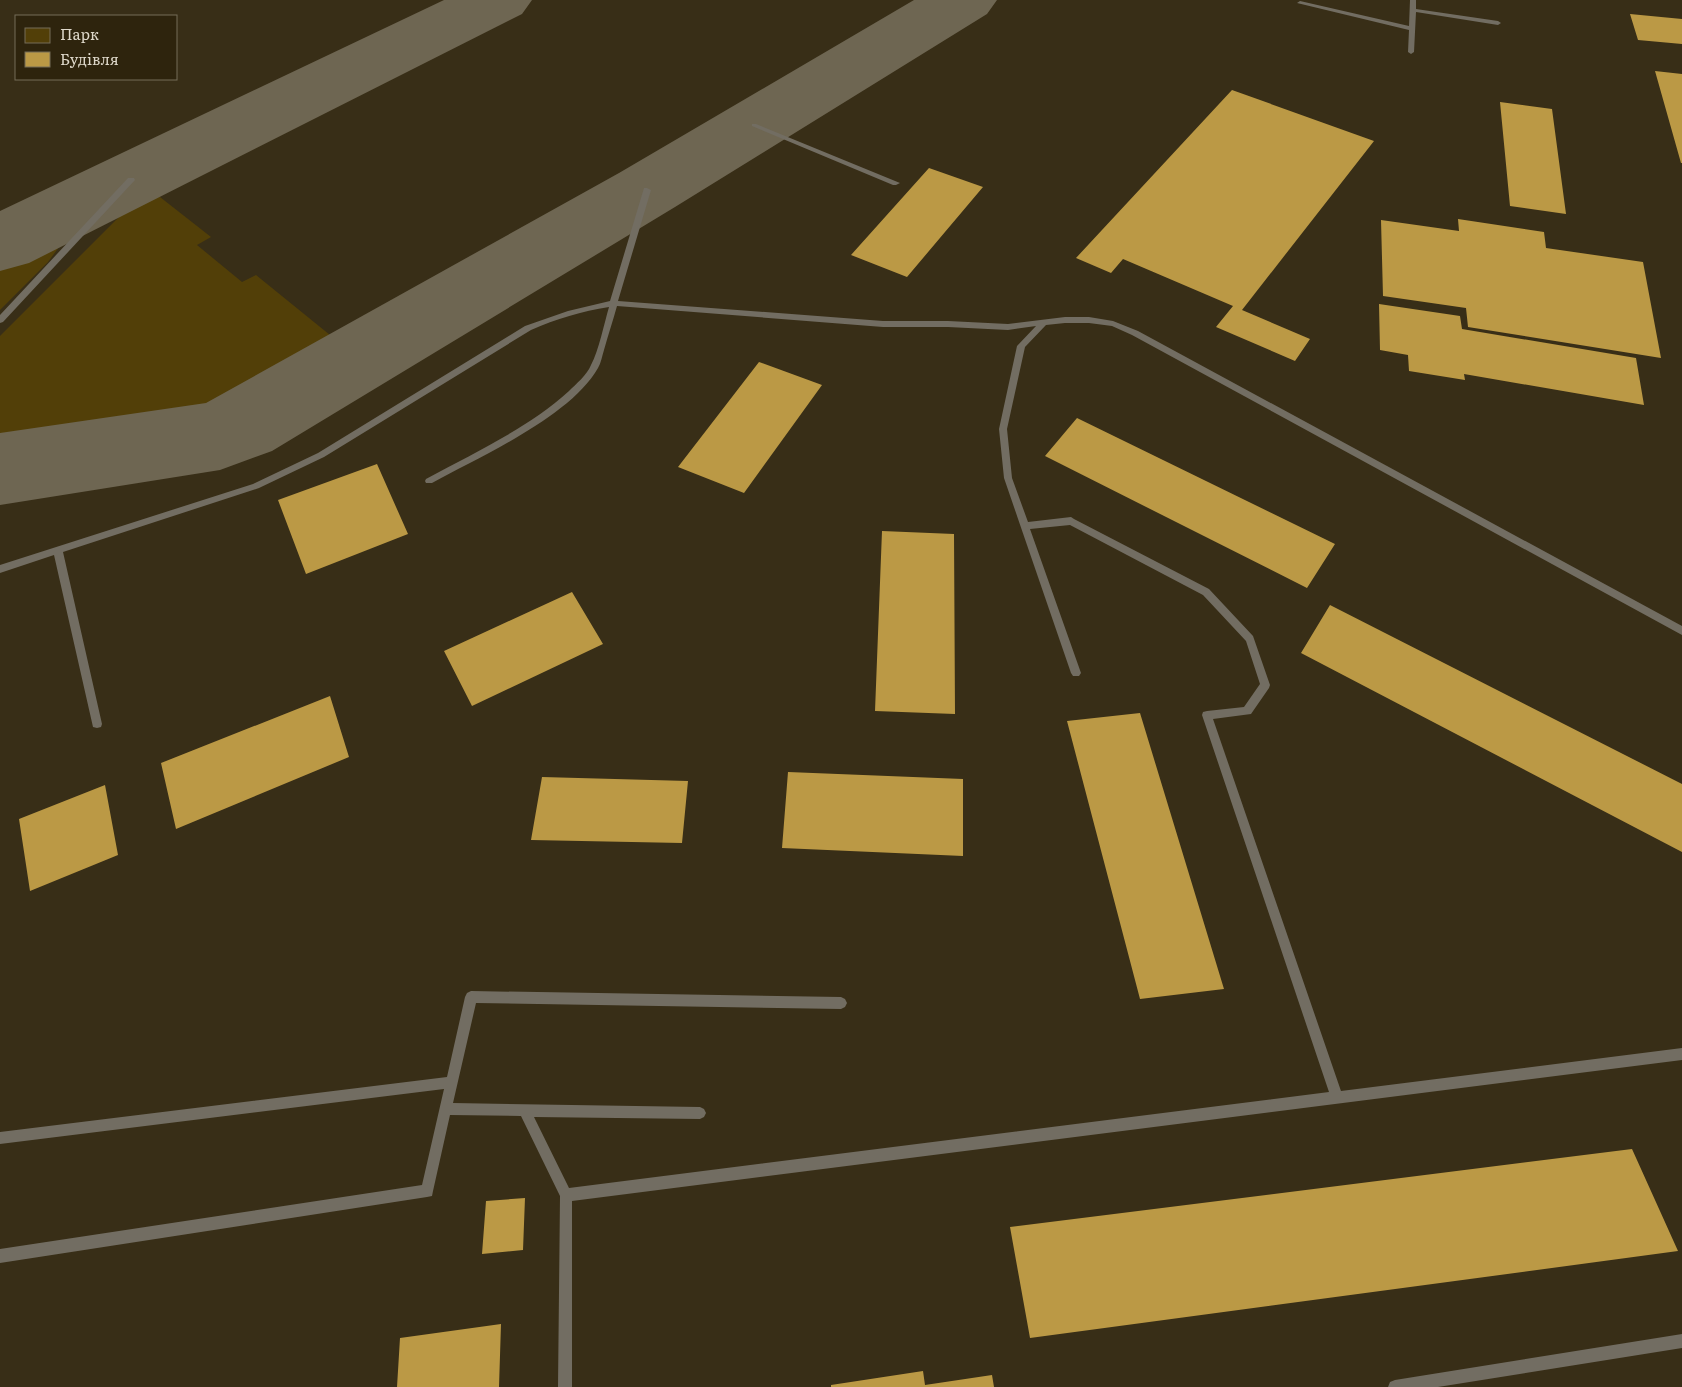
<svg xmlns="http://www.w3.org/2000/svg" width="1682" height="1387" font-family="Literata,serif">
	<rect width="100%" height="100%" fill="#382e17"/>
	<path fill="#523f08" d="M160 197 211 237 197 245 242 282 256 275 330 335 328 353 235 407 193 419 0 449V336L138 198Z
		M64 232 62 243 48 262 0 310V264Z"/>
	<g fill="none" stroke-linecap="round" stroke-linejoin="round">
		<path fill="#6e6652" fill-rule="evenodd" d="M444 0H532L522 14 29 263 0 271V211Z
			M914 0H997L987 14 675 207 272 451 220 470 0 505V433L206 403 619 173Z"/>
	</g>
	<path fill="#bb9945" d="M1630 14 1682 19V44L1638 40Z
		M1655 71 1682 74V163H1681Z
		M1232 90 1374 141 1242 310 1310 339 1295 361 1216 327 1233 306 1123 259 1111 273 1076 258Z
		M1500 102 1552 109 1566 214 1510 206Z
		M929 168 983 187 907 277 851 255Z
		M1458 219 1544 232 1546 248 1643 262 1661 358 1468 327 1466 308 1383 296 1381 220 1459 231Z
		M1379 304 1460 316 1462 329 1636 358 1644 405 1464 374 1465 380 1409 371 1408 355 1380 350Z
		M759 362 822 385 744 493 678 467Z
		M1077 418 1335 544 1307 588 1045 456Z
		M377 464 408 534 306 574 278 500Z
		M882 531 954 534 955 714 875 711Z
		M572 592 603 644 472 706 444 651Z
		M1330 605 1682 784V852L1301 653Z
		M330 696 349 757 176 829 161 763Z
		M1140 713 1224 989 1140 999 1067 721Z
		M788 772 963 779V856L782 848Z
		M542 777 688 781 682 843 531 840Z
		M105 785 118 855 30 891 19 819Z
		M1632 1149 1678 1251 1030 1338 1010 1227Z
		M525 1198 523 1250 482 1254 486 1201Z
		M501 1324 499 1387H397L400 1338Z
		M923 1371 925 1385 992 1375 994 1387H831V1385Z"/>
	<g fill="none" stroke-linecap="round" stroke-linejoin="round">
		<path fill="#726d62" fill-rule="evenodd" d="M1410 0H1416V9L1498 21 1501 23 1498 25 1416 12 1414 52 1411 54 1408 52 1409 30 1297 3 1300 1 1409 26Z
			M752 124H756L900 183 896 185H893L752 126Z
			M128 178H134L135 180 3 322 0 323V315Z
			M644 188H647L651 190 618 301 883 321H948L1008 324 1065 317H1089L1113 321 1138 331 1682 626V635L1132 335 1112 326 1089 323H1065L1046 325 1025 347 1007 429 1012 478 1028 522 1071 517 1074 519 1209 589 1253 636 1270 685 1269 688 1251 714 1213 719 1341 1091 1682 1048V1060L572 1201V1387H558L560 1196 521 1116 450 1115 433 1191 432 1196 427 1197 0 1263V1249L422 1185 444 1089 0 1144V1132L447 1077 465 997 467 993 471 991 841 997 845 999 847 1003 845 1007 841 1009 476 1003 453 1103 700 1107 704 1109 706 1113 704 1117 700 1119 534 1117 569 1188 1329 1092 1202 715 1203 712 1207 711 1244 707 1260 684 1246 641 1203 595 1070 525 1030 529 1081 673 1079 676H1073L1071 673 1004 478 999 429 1017 346 1036 326 1008 330 948 327H883L617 306C613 321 608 335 604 350 602 356 601 363 598 368 570 417 481 456 432 483H426L425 481 426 479C475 452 527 429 569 391 576 384 587 375 591 365 599 350 604 324 609 307 582 311 556 319 531 330L324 457 259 488 63 552 102 724 101 727 97 728 93 727 54 555 0 573V565L253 484 318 453 525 326 568 311 610 301Z
			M1682 1334V1348L1438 1387H1388L1390 1382 1395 1380Z"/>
	</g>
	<rect x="15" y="15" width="162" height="65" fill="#2e240d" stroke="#746c59"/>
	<rect x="25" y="28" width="25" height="15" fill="#523f08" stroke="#746c59"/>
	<text x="60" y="40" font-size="15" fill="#ded8ca">Парк</text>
	<rect x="25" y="52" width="25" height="15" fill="#bb9945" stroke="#746c59"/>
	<text x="60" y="65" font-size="15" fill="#ded8ca">Будівля</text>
</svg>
